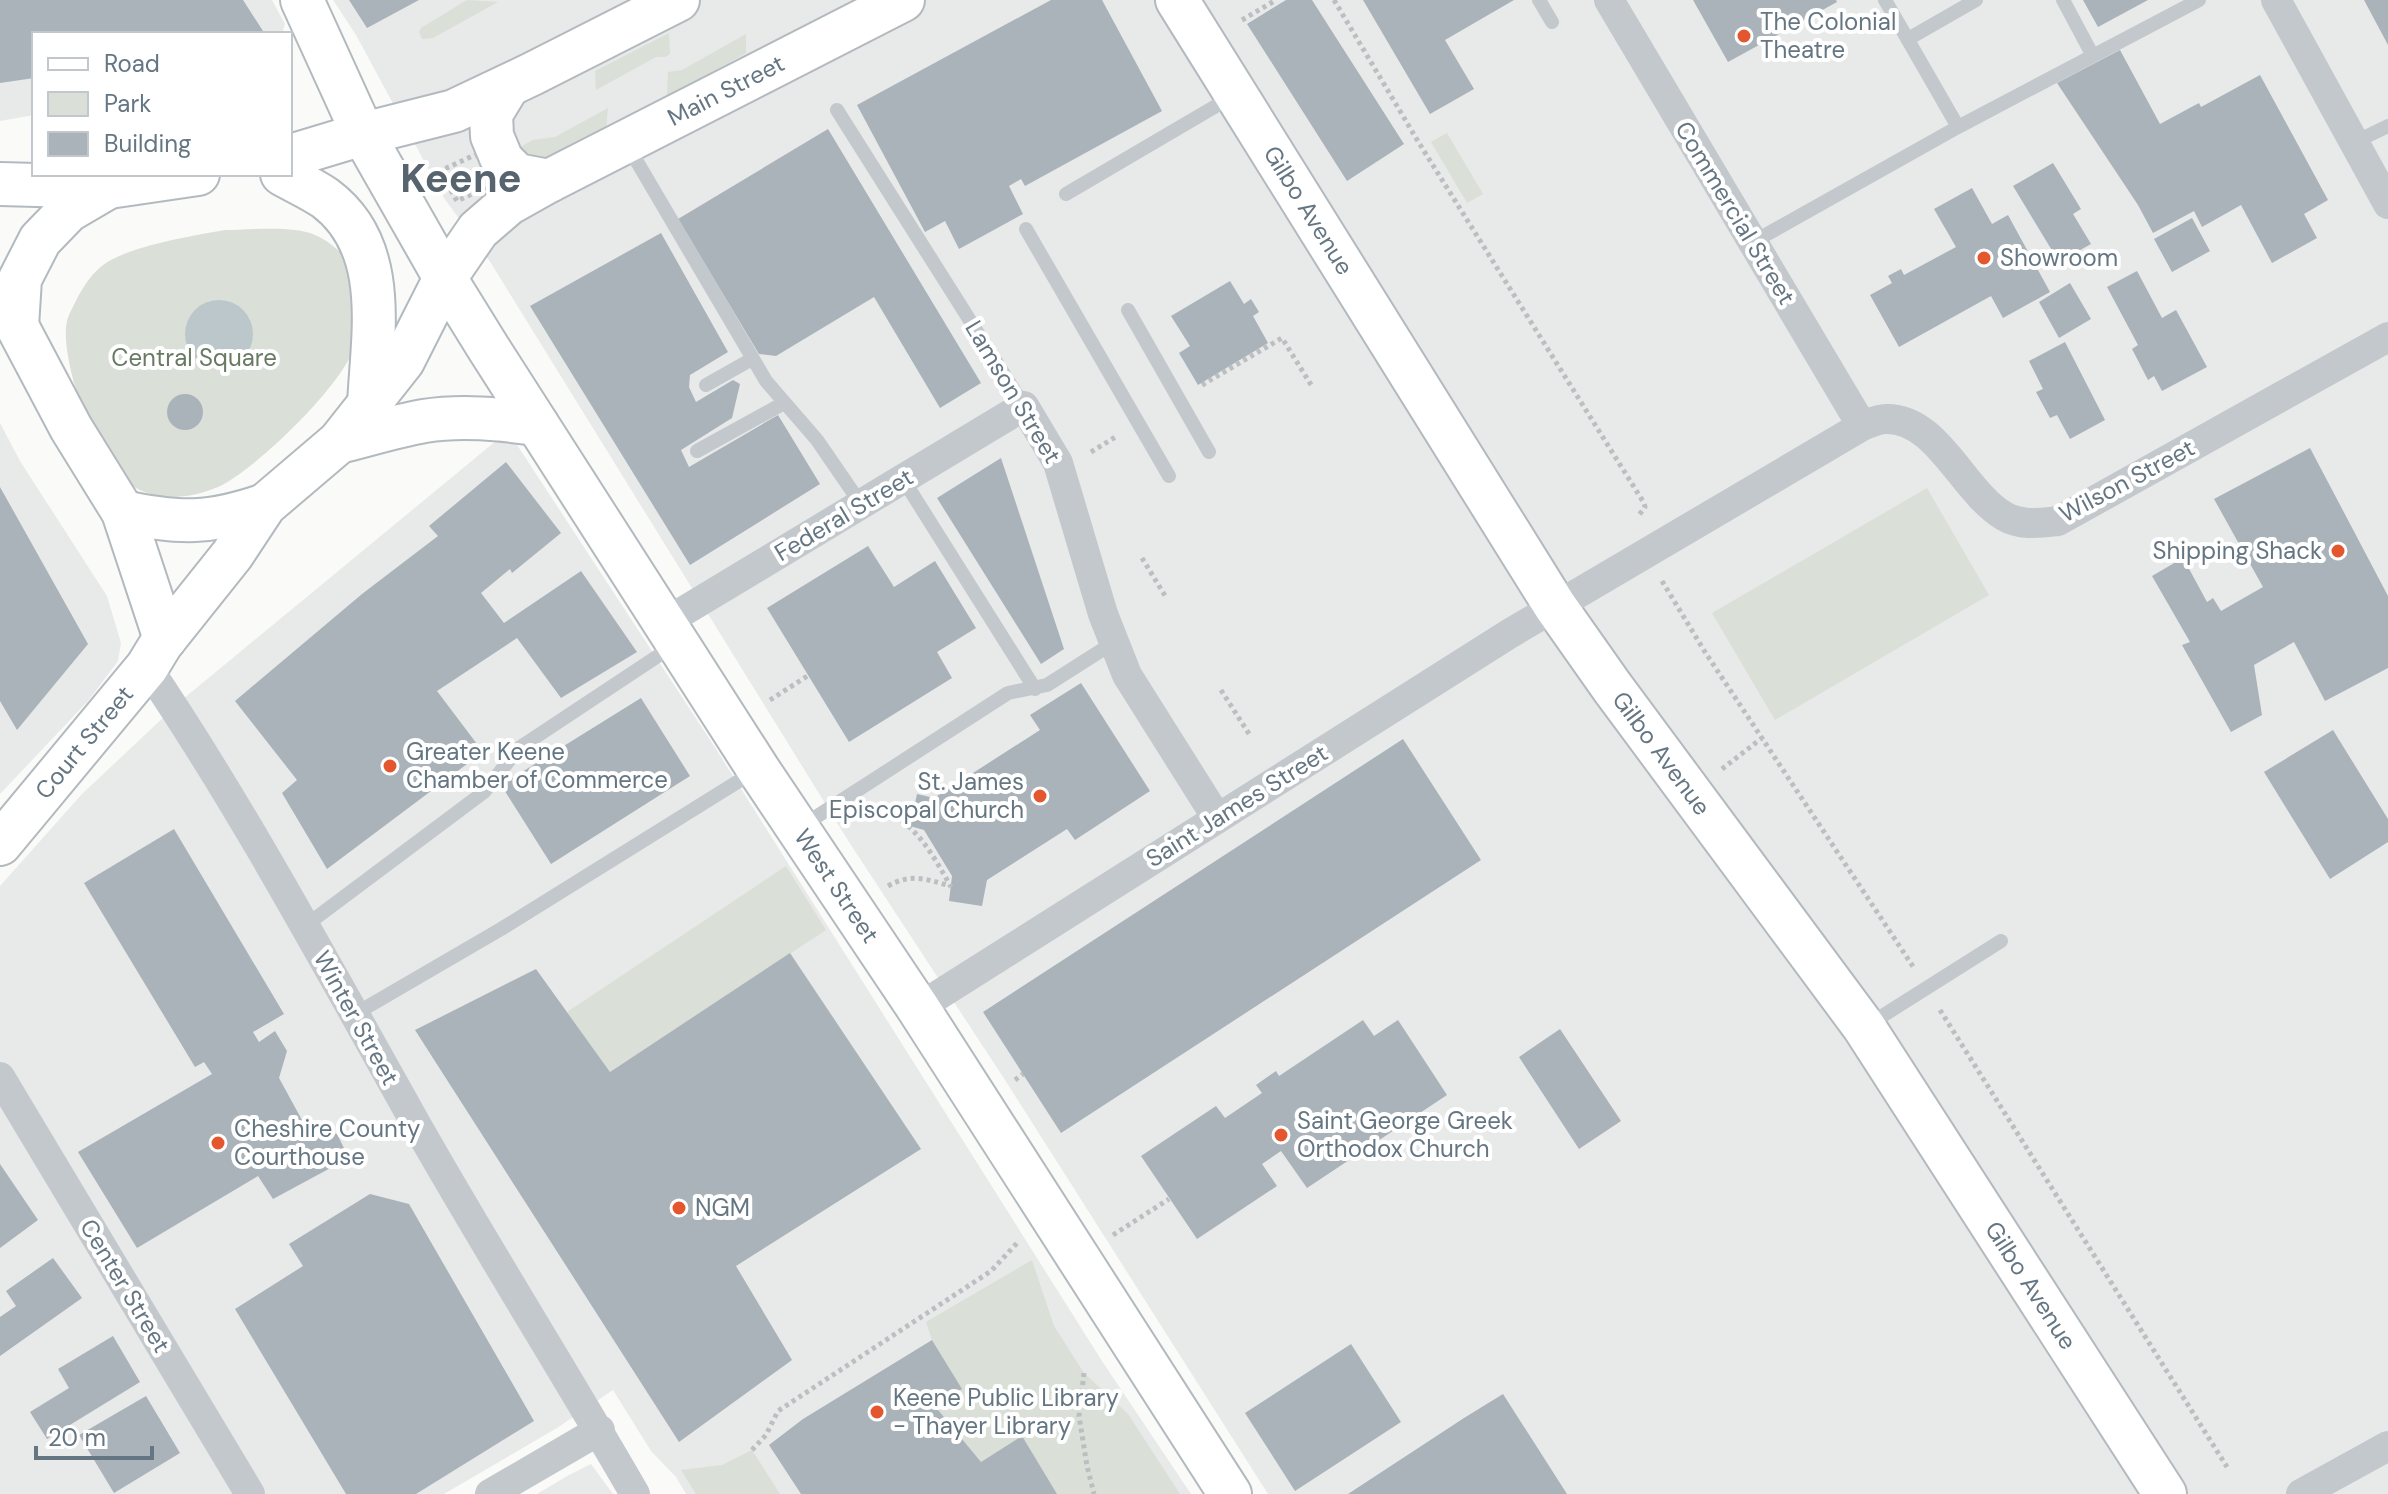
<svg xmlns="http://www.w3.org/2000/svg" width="2388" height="1494" font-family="'DM Sans',sans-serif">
	<rect width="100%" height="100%" fill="#fafaf8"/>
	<path fill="#e8e9e9" d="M0 0H272L285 24 282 34H34V115L0 121Z
		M333 0H2388V1494H1268L1005 1080 849 842 489 260 444 198 356 35Z
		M0 423 20 461 107 596 121 643 118 661 88 701 0 794Z
		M508 431 714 746 1102 1361 1191 1494H686L676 1477 651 1451 613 1390 557 1428 444 1494H0V886L82 794 183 699Z
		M591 1464 613 1494H537L569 1475Z"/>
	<path fill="#dadfd7" d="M467 0 498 2 433 38 422 39 419 32 421 28Z
		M669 33 670 54 665 57H656L596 90 595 71Z
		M746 34V53L667 97 668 72 682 70Z
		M608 108 606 130 547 162 534 165 513 151 533 140 555 137Z
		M1447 133 1483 194 1467 203 1431 142Z
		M225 230C250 230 293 225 315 235 332 242 350 259 356 278 358 288 355 304 355 314 355 324 356 335 355 344 346 383 254 471 218 487 197 496 169 501 147 493 119 484 104 450 90 425 78 404 58 337 69 315 77 298 87 277 103 265 129 246 192 236 225 230Z
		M1927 488 1989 595 1775 720 1712 613Z
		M786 866 826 930 610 1072 567 1012Z
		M1032 1260 1054 1326 1084 1373 1128 1414 1180 1494H1057L1022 1437 981 1462 934 1405 961 1388 932 1340 926 1322Z
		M752 1450 780 1494H696L681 1470 722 1465Z"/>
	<path fill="#bbc7cb" d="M185 334a34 34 0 1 1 68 0a34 34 0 1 1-68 0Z"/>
	<path fill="#aab3b9" d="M0 0H243L263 31 261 34H34V78L0 83Z
		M349 0H419L367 28Z
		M1051 0H1102L1162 111 1025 186 1021 179 1009 186 1023 214 959 249 945 221 925 232 857 105Z
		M1286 0H1312L1404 144 1347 181 1247 24Z
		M1363 0H1514L1445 40 1474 89 1430 114Z
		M1693 0H1836L1837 2 1728 62Z
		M2083 0H2148L2098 27Z
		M2364 0H2388V45Z
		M2120 50 2160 124 2199 103 2201 107 2260 75 2328 200 2304 214 2317 238 2272 263 2241 205 2202 227 2194 211 2153 233 2138 205 2057 83Z
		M828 129 981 383 940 408 874 297 776 356 759 354 678 219Z
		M2053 163 2081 209 2073 214 2091 244 2059 262 2013 186Z
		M1972 188 1992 224 2008 215 2050 292 2003 318 1991 296 1899 347 1870 295 1892 283 1888 276 1901 269 1904 275 1956 247 1934 209Z
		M2192 218 2210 251 2172 272 2154 239Z
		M661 233 728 352 690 375 689 387 696 402 733 380 740 384 732 418 681 450 689 467 778 415 820 484 690 565 530 306Z
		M2137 271 2162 318 2176 310 2207 367 2162 391 2154 376 2148 380 2132 349 2138 345 2107 287Z
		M1230 281 1244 304 1251 299 1259 312 1253 316 1268 343 1198 385 1179 353 1190 346 1171 316Z
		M2070 283 2091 319 2059 338 2039 302Z
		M2065 342 2105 420 2070 439 2057 415 2050 418 2036 392 2043 389 2029 361Z
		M167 412a18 18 0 1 1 36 0a18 18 0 1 1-36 0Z
		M2310 448 2388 596V668L2325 701 2294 642 2254 665 2262 715 2231 732 2182 645 2190 642 2152 576 2176 562 2174 558 2181 554 2207 602 2213 598 2221 611 2263 587 2214 499Z
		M1001 458 1064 649 1041 664 937 498Z
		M506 462 561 533 512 573 510 569 481 593 504 623 581 571 637 652 561 698 517 638 437 691 483 752 327 869 282 793 297 780 235 701 362 594 438 536 429 526Z
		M0 487 88 644 17 730 0 701Z
		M868 546 894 587 935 561 976 628 937 652 952 678 849 742 767 608Z
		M1081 683 1150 791 1075 840 1067 829 987 880 982 906 949 901 952 876 924 830 910 826 917 794 934 798 1040 730 1030 715Z
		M641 698 690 776 551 864 501 785Z
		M2333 730 2388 819V842L2330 879 2264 772Z
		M1403 739 1481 860 1061 1133 983 1012Z
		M174 829 284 1014 253 1032 259 1042 275 1031 287 1051 279 1078 308 1131 337 1134 349 1158 273 1199 258 1176 137 1248 78 1152 212 1074 204 1062 195 1067 84 883Z
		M790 953 921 1149 736 1266 792 1360 679 1442 415 1030 536 969 610 1072Z
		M1363 1020 1374 1036 1398 1020 1447 1095 1307 1188 1281 1151 1262 1164 1277 1186 1197 1239 1141 1156 1216 1106 1225 1118 1262 1093 1256 1085 1276 1071 1279 1076Z
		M1560 1029 1621 1121 1579 1149 1519 1057Z
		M0 1164 38 1220 0 1248Z
		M370 1194 409 1204 534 1421 416 1494H346L235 1309 303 1266 289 1244Z
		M53 1258 82 1298 0 1356V1317L16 1306 6 1291Z
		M113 1336 140 1382 47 1439 30 1412 69 1388 58 1369Z
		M932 1340 962 1389 934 1405 981 1462 1022 1436 1057 1494H801L769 1445 803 1419Z
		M1351 1344 1401 1422 1295 1491 1245 1413Z
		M1503 1394 1567 1494H1348L1464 1418Z
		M146 1396 180 1453 114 1493 79 1435Z"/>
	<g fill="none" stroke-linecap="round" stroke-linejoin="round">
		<g stroke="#b3babf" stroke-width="46">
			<g id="secondary">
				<path id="s1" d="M302 0 363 134 445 278 489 349 758 769 918 1008 1230 1494"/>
				<path id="s2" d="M1177 0 1555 606 1612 687 1864 1027 2165 1494"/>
				<path d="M508 86 491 114 492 136 502 160 517 175 549 181"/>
				<path d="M290 156 363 134 454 111 532 74 678 0"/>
				<path d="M282 174C296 182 312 189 325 198 391 247 372 336 369 405"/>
				<path d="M0 184 109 187 198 174"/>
				<path d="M0 301 17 326 71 428 123 512 165 639"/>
				<path d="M17 326 20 279 40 240 68 211 109 187"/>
				<path d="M339 442C367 435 396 426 424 421 461 415 500 419 537 424"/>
				<path d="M123 512C180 524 210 524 265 505"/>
				<path id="s3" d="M0 844 147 667 161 644 232 555 265 505 339 442 403 361 445 278 478 230 508 204 549 181 903 0"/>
			</g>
		</g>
		<path stroke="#bbbfc2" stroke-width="5" stroke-dasharray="4 4" stroke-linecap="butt" d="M1334 0 1419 143 1644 503 1645 507 1639 515
			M1242 20 1276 0
			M477 154 491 185 457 201 440 171Z
			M1202 385 1282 338 1313 388
			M1091 452 1117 436
			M1142 558 1167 599
			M1662 581 1705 652 1914 968
			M1221 690 1251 737
			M770 700 809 675
			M1722 769 1762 738
			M881 809C916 823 933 855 951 887
			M890 809 914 811
			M888 886C911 873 926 879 950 886
			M1940 1010 2227 1467
			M1015 1080 1023 1074
			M1113 1235 1169 1199
			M1084 1373 1079 1416 1087 1466 1094 1494
			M752 1450 766 1435 778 1411 991 1271 1019 1241"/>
		<path stroke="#c3c8cc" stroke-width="14" d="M1539 0 1552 22
			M1885 0 1958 127
			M2063 0 2093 56
			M1908 39 1976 0
			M837 110 1024 406
			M2355 142 2388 126
			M626 143 766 381 817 440 861 504
			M1066 194 1233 96
			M1026 229 1169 476
			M1753 242 1958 127 2199 0
			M1128 310 1209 452
			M706 385 752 359
			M697 451 784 403
			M903 479 1035 689
			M802 826 1008 693 1047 685 1113 643
			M305 926 484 792 519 748 673 646
			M355 1014 501 929 755 771
			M1868 1025 2001 941"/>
		<path stroke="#c3c8cc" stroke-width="30" d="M1609 0 1862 426
			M2276 0 2388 204
			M664 623 1024 406 1058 463 1103 614 1127 675 1217 818
			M147 667C244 811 326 964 411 1115 483 1243 562 1367 635 1494
			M918 1008 1509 634 1862 426C1870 423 1878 419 1886 419 1938 418 1962 491 2004 516 2021 526 2040 523 2058 521L2388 337
			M0 1077 250 1494
			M490 1494 600 1430
			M2301 1494 2388 1446"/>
		<use href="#secondary" stroke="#fff" stroke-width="42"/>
	</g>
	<g fill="#e4572e" stroke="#fff" stroke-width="3">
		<circle cx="1744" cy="36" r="8"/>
		<circle cx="1984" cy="258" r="8"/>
		<circle cx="2338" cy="551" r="8"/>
		<circle cx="390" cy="766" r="8"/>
		<circle cx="1040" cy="796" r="8"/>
		<circle cx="1281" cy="1135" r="8"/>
		<circle cx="218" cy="1143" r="8"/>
		<circle cx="679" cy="1208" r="8"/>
		<circle cx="877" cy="1412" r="8"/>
	</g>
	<g text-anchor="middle" stroke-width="8" stroke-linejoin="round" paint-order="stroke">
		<g font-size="24" fill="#657683" stroke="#fff" text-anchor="start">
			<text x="1760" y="30">The Colonial<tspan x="1760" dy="28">Theatre</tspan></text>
			<text x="2000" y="266">Showroom</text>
			<text x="2322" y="559" text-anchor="end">Shipping Shack</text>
			<text x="406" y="760">Greater Keene<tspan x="406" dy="28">Chamber of Commerce</tspan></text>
			<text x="1024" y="790" text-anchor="end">St. James<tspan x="1024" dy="28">Episcopal Church</tspan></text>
			<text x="1297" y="1129">Saint George Greek<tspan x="1297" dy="28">Orthodox Church</tspan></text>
			<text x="234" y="1137">Cheshire County<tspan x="234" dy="28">Courthouse</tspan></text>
			<text x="695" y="1216">NGM</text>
			<text x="893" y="1406">Keene Public Library<tspan x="893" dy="28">- Thayer Library</tspan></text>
		</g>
		<g font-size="24" fill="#657683" stroke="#fff">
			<text dy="8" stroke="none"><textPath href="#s3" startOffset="1068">Main Street</textPath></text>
			<text dy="8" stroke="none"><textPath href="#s2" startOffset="248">Gilbo Avenue</textPath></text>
			<text transform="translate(1735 213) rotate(59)" y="8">Commercial Street</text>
			<text transform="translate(1013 392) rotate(59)" y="8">Lamson Street</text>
			<text transform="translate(2127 481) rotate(-28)" y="8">Wilson Street</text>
			<text transform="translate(844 515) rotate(-31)" y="8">Federal Street</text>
			<text dy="8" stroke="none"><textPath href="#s3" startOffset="132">Court Street</textPath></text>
			<text dy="8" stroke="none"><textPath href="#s2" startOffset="896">Gilbo Avenue</textPath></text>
			<text transform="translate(1237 806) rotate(-32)" y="8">Saint James Street</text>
			<text dy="8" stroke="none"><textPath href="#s1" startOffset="1036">West Street</textPath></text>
			<text transform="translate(356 1018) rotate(61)" y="8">Winter Street</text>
			<text transform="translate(125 1286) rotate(59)" y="8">Center Street</text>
			<text dy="8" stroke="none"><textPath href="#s2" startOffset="1544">Gilbo Avenue</textPath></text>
		</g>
		<g font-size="24" fill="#687a64" stroke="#fff">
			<text x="194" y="366">Central Square</text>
		</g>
		<g font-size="40" font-weight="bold" fill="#57646e" stroke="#fff">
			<text x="461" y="192">Keene</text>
		</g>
	</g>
	<rect x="32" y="32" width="260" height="144" fill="#ffffff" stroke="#c1c8cd" stroke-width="2"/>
	<rect x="48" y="58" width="40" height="12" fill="#ffffff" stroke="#c1c8cd" stroke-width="2"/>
	<text x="104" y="72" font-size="24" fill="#657683">Road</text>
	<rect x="48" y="92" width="40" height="24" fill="#dadfd7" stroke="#c1c8cd" stroke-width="2"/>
	<text x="104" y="112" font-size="24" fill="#657683">Park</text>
	<rect x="48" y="132" width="40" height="24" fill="#aab3b9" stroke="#c1c8cd" stroke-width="2"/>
	<text x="104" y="152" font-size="24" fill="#657683">Building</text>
	<path d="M36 1446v12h116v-12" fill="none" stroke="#657683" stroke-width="4"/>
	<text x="48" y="1446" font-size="24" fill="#657683" stroke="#ffffff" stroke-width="6" paint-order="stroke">20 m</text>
</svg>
